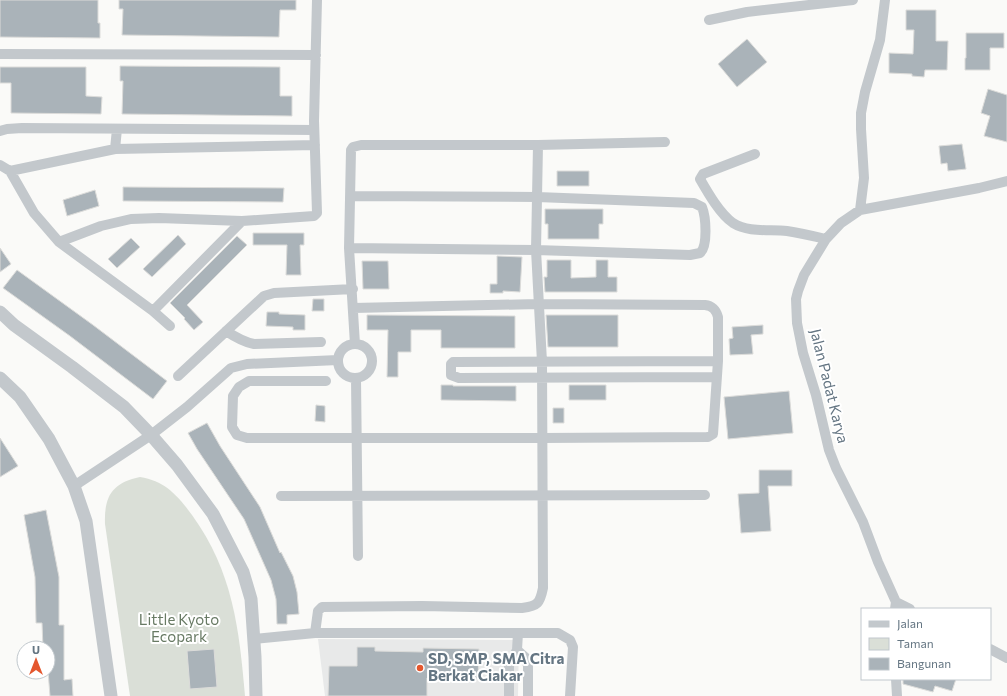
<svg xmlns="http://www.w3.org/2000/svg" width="1007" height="696" font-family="Commissioner,sans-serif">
	<rect width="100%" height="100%" fill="#fafaf8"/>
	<path fill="#e8e9e9" d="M318 639 519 640 518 696H325Z"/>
	<path fill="#dadfd7" d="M140 477C165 481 177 495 192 515 233 572 239 628 245 696H130L105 524C104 496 112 483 140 477Z"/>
	<path fill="#aab3b9" stroke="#dcdcda" d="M0 0H98V23H100V38L0 37Z
		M119 0H296V10H280L279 37 122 35 123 9H119Z
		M906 10H936V41H948L947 70H925L924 77 912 76V74L889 73V53L913 54 914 30H906Z
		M966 33H1004V48H990V70H965V58H966Z
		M747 39 767 62 737 87 718 64Z
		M120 66 280 67V96H292V116L122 114 123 81H120Z
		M0 67H86V96L102 97 101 114 11 113V83H0Z
		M988 89 1007 95V142L984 136 990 116 981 113Z
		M962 144 966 169 948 171 947 163 941 164 939 146Z
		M557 171H589V186H557Z
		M123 187 284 188 283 202 123 201Z
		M95 190 99 206 67 216 63 200Z
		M545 209H603V224H599V239H548V224H545Z
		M253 233H304V245H300L301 275H286L287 245H253Z
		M178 235 186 244 152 277 143 269Z
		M237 236 247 245 187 305 203 322 194 330 184 319 185 318 170 303Z
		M131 238 140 247 117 268 108 259Z
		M0 248 11 264 0 272Z
		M497 256 522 257 520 292 503 291V293H490V284H497Z
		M547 260H571V278L596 277V260H608V277H617V292H545L544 277H547Z
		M362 261H388L389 289H363Z
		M17 270 93 325 167 381 153 399 70 336 3 288Z
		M313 299H324V311H312Z
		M267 312H279V314L305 315V330H293V327L266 326Z
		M367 315 515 316V348H441V330H411V352H398V377H387L388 330H367Z
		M546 315H618V347H548Z
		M763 325V334L751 335 753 354 730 355 729 339 733 338 732 327Z
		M441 385H453V386H516V401L441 400Z
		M569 385H606V400H569Z
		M789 391 793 433 728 439 724 397Z
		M316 405 325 406V422L315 421Z
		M553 408H564V423H553Z
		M207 423 220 446 260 507 280 553 281 552 293 576 297 592 299 614 287 615V624H277L276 599 271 580 244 519 197 449 188 433Z
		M0 438 18 466 0 477Z
		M759 470H792V486H768L771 531 741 533 738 494 759 493Z
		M46 510 59 577V625H64V680L72 679 73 696H50L48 671V648H43L42 623H36L35 577 24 515Z
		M357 647H375V651L423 652V648L479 649 478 679 427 678V696H328L329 666H357Z
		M214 649 217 687 190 689 187 651Z
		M903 679H956L952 691 935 686 933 692 903 684Z"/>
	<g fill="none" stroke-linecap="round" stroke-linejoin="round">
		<path stroke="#c3c8cc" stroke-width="10" d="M709 20 747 12 853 0
			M0 54 316 55
			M0 131 7 129 22 128 314 130
			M115 149 117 129
			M755 154 703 174 700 179C708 193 720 214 733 223 749 233 770 229 787 231 800 233 813 236 826 239
			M0 165 10 171 115 149 315 145
			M10 171 34 213 59 242 153 311 170 326
			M860 210 864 178 861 129V113L865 92 880 40 885 0
			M59 242 101 226 131 219 159 218 242 221
			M349 248 536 250 690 255 700 253C708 246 706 217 702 207L694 203 537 197 350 196
			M153 311 242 221 314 216 317 213 314 121 317 0
			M226 331C235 337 243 342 254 344L321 342
			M355 344 349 248 351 150 353 147 361 145H538L665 142
			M338 361a17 17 0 1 1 34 0a17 17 0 1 1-34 0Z
			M178 376 264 296 274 293 353 289
			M716 377 459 378 451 375V364L453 362H456L718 361
			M356 378 358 556
			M326 381H249L239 387 233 396 232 427 237 435 247 438H542L708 437 713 434 718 361V317C716 310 713 306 705 305L538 304 353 308
			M74 486 151 435 187 407 231 368 247 364 338 360
			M281 496 705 495
			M896 602 910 609
			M895 609 896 602 878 562 863 522 836 468 829 450 816 395 803 353 797 323 796 299 798 291 804 275 826 239 841 223 860 210 979 188 1007 181
			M315 633 318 611 322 607 422 606 522 608C538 606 540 603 543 588L542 362 536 250 538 145
			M253 639 315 633H558L570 640 573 647 570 696
			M990 649 1007 658
			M517 650 526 658 528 666V696
			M896 679 897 696
			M509 696V665L517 650 518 633"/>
		<path stroke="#c3c8cc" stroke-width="13" d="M0 312 14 325 72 367 124 407 151 435 177 465 213 514 243 572 251 599 255 657 256 696
			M0 378 20 397 49 439 74 486 86 521 111 696"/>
	</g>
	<circle fill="#e4572e" stroke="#fff" stroke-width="1.5" cx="420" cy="668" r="4"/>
	<g text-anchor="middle" stroke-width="4" stroke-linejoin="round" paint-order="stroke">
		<g font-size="15" fill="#657683" stroke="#fff">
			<text transform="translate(829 386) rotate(76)" y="5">Jalan Padat Karya</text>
		</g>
		<g font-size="15" fill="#687a64" stroke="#fff">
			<text x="179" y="625">Little Kyoto<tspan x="179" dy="17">Ecopark</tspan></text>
		</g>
		<g font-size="15" font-weight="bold" fill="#657683" stroke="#fff" text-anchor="start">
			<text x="428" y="664">SD, SMP, SMA Citra<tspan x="428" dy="17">Berkat Ciakar</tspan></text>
		</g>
	</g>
	<rect x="861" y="608" width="130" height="72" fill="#ffffff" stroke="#c1c8cd"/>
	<rect x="869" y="621" width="20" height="6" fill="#c3c8cc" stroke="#c1c8cd"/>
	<text x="897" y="628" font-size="12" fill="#657683">Jalan</text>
	<rect x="869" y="638" width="20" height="12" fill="#dadfd7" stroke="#c1c8cd"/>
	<text x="897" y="648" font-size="12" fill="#657683">Taman</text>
	<rect x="869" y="658" width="20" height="12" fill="#aab3b9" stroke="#c1c8cd"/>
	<text x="897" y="668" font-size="12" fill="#657683">Bangunan</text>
	<g transform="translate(36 660)"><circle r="19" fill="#ffffff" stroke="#c1c8cd"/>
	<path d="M0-3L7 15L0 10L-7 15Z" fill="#e4572e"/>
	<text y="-6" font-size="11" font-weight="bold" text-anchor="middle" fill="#657683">U</text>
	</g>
</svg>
